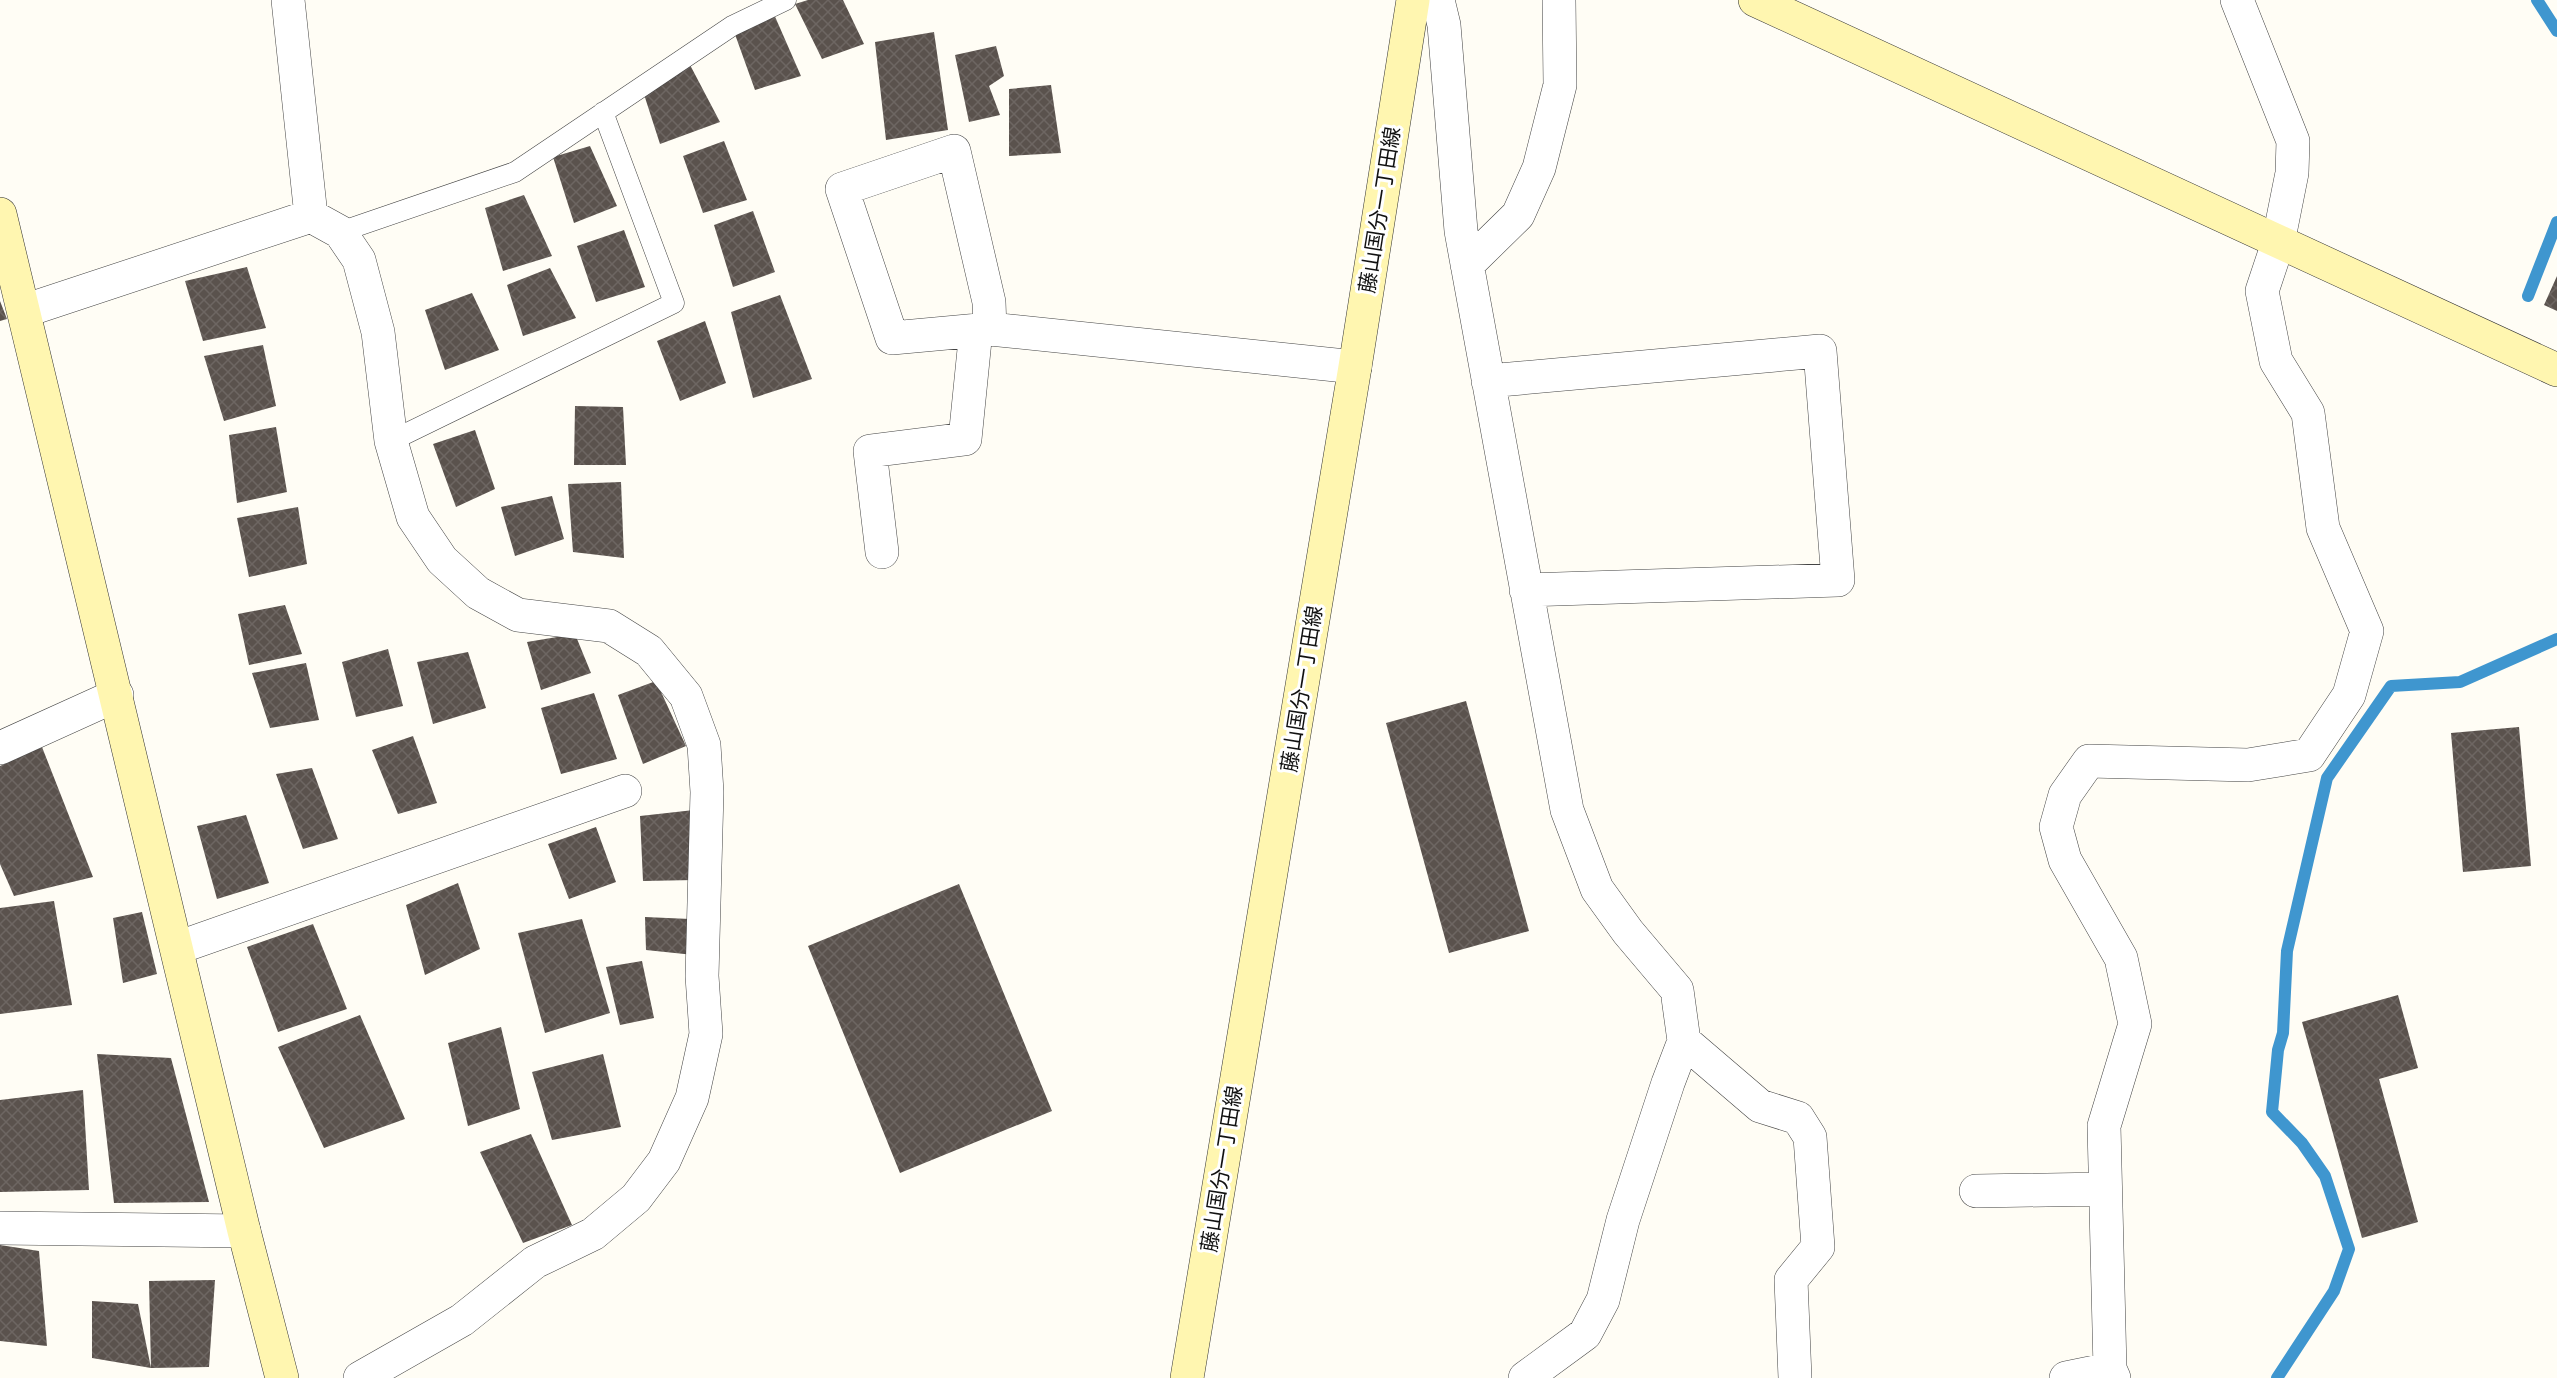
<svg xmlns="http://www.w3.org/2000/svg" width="2557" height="1378" font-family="'Libre Baskerville','Noto Sans JP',serif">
	<defs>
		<pattern id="building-cross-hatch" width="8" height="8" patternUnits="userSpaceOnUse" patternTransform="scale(1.5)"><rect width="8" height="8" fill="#5a524d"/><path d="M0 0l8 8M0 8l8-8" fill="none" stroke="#6d6662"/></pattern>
	</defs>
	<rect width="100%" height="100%" fill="#fffdf5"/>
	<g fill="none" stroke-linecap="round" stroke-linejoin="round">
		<path stroke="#3f96cf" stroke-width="12" d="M2537 0 2557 31
			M2528 296 2557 222
			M2277 1378 2334 1291 2349 1249 2325 1176 2302 1143 2272 1112 2278 1050 2283 1033 2287 951 2327 778 2391 686 2460 682 2557 639"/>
	</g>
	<path fill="url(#building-cross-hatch)" d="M808 0H843L864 44 822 59 795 4Z
		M773 12 801 76 755 90 732 26Z
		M934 32 948 130 886 140 875 42Z
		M996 46 1004 76 989 86 1000 115 969 122 955 55Z
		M689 63 720 122 660 144 640 82Z
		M1051 85 1061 153 1009 156V89Z
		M724 141 747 200 703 213 683 156Z
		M590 146 617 206 574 223 553 157Z
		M524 195 552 256 503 271 485 208Z
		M753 211 775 272 733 287 714 225Z
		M624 230 645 287 596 302 577 246Z
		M247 267 266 328 203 341 185 281Z
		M550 268 576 318 523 336 507 285Z
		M2557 276V311L2544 305Z
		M472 293 499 350 445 370 425 310Z
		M780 295 812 379 753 398 731 312Z
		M0 301 7 319 0 321Z
		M705 321 726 383 680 401 657 341Z
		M263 345 276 406 224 421 204 356Z
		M575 406 623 407 626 465H574Z
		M276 427 287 492 237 503 229 435Z
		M475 430 495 489 456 507 433 444Z
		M621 482 624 558 573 552 568 484Z
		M552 496 564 539 515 556 501 507Z
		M298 507 307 564 249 577 237 518Z
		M285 605 302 654 249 665 238 614Z
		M575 634 591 673 541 690 527 642Z
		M388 649 403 706 356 717 342 662Z
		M468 652 486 708 433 724 417 662Z
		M306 663 319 720 270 728 252 673Z
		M656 681 686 746 643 764 618 695Z
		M594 693 617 759 561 774 541 708Z
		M1466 701 1529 931 1449 953 1386 723Z
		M2519 727 2531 866 2463 872 2451 733Z
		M413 736 437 803 398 814 372 750Z
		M42 747 93 877 14 896 0 864V766Z
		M312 768 338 839 303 849 276 774Z
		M694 810 695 880 643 881 640 816Z
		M246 815 269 883 217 899 197 826Z
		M596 827 616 882 569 899 548 844Z
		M458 883 480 949 425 975 406 905Z
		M959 884 1052 1111 900 1173 808 946Z
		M54 901 72 1005 0 1014V908Z
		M142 912 157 974 123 983 113 918Z
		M645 917 690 919 694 955 646 950Z
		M582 919 610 1013 545 1033 518 933Z
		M313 924 347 1009 278 1032 247 947Z
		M642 961 654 1018 620 1025 606 967Z
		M2398 995 2418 1068 2379 1079 2418 1222 2362 1238 2302 1022Z
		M360 1015 405 1119 324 1148 278 1047Z
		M501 1027 520 1109 468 1126 448 1043Z
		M97 1054 171 1058 209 1202 114 1203Z
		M603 1054 621 1127 552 1140 532 1072Z
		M83 1090 89 1190 0 1192V1100Z
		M531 1134 572 1225 523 1243 480 1152Z
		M0 1245 39 1251 47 1346 0 1341Z
		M215 1280 209 1367 151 1368 149 1281Z
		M92 1301 138 1304 151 1368 92 1358Z"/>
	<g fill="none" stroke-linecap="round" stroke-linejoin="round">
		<g stroke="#444" stroke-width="21">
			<path id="lane" d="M340 232 515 172 732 26 786 0
				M391 441 674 303 603 112"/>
		</g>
		<g stroke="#444" stroke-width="34">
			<path id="street" d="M1438 0 1444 25 1461 231 1567 810 1597 889 1628 932 1677 990 1684 1041 1668 1083 1623 1220 1603 1300 1585 1334 1525 1378
				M311 216 340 232 359 260 378 332 391 441 413 517 442 560 478 593 518 615 609 626 649 651 686 696 704 745 707 792 702 976 706 1034 692 1098 664 1161 636 1198 593 1234 535 1262 462 1320 360 1378
				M1467 265 1518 215 1539 168 1560 85 1559 0
				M24 311 311 216 288 0
				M990 329 989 302 954 151 842 189 892 338 990 329 1355 367
				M1488 381 1820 351 1838 580 1526 590
				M882 552 870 451 965 439 976 330
				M0 748 117 695
				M177 948 625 791
				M1684 1041 1760 1106 1798 1118 1810 1137 1818 1247 1791 1280 1795 1378
				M1976 1191 2105 1189
				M0 1228 244 1231
				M2066 1378 2110 1369
				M2114 1378 2110 1369 2104 1126 2135 1024 2121 958 2065 860 2056 827 2065 795 2089 761 2248 765 2309 755 2349 695 2367 631 2323 528 2308 413 2276 361 2262 291 2278 243 2292 173 2293 141 2237 0"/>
		</g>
		<g stroke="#333" stroke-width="34">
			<path id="secondary" d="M1755 0 2557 370
				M0 214 244 1231 282 1378
				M1187 1378 1355 367 1413 0"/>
		</g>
		<use href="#lane" stroke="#fff" stroke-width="20"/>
		<use href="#street" stroke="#fff" stroke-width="33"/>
		<use href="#secondary" stroke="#fff6b0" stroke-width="33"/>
	</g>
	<g text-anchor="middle" stroke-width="6" stroke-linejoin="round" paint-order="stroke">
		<g font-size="21" fill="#111" stroke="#fff">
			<text transform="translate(1380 210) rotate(-81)" y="7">藤山国分一丁田線</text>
			<text transform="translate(1302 689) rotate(-81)" y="7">藤山国分一丁田線</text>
			<text transform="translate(1222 1169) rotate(-81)" y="7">藤山国分一丁田線</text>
		</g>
	</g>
</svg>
